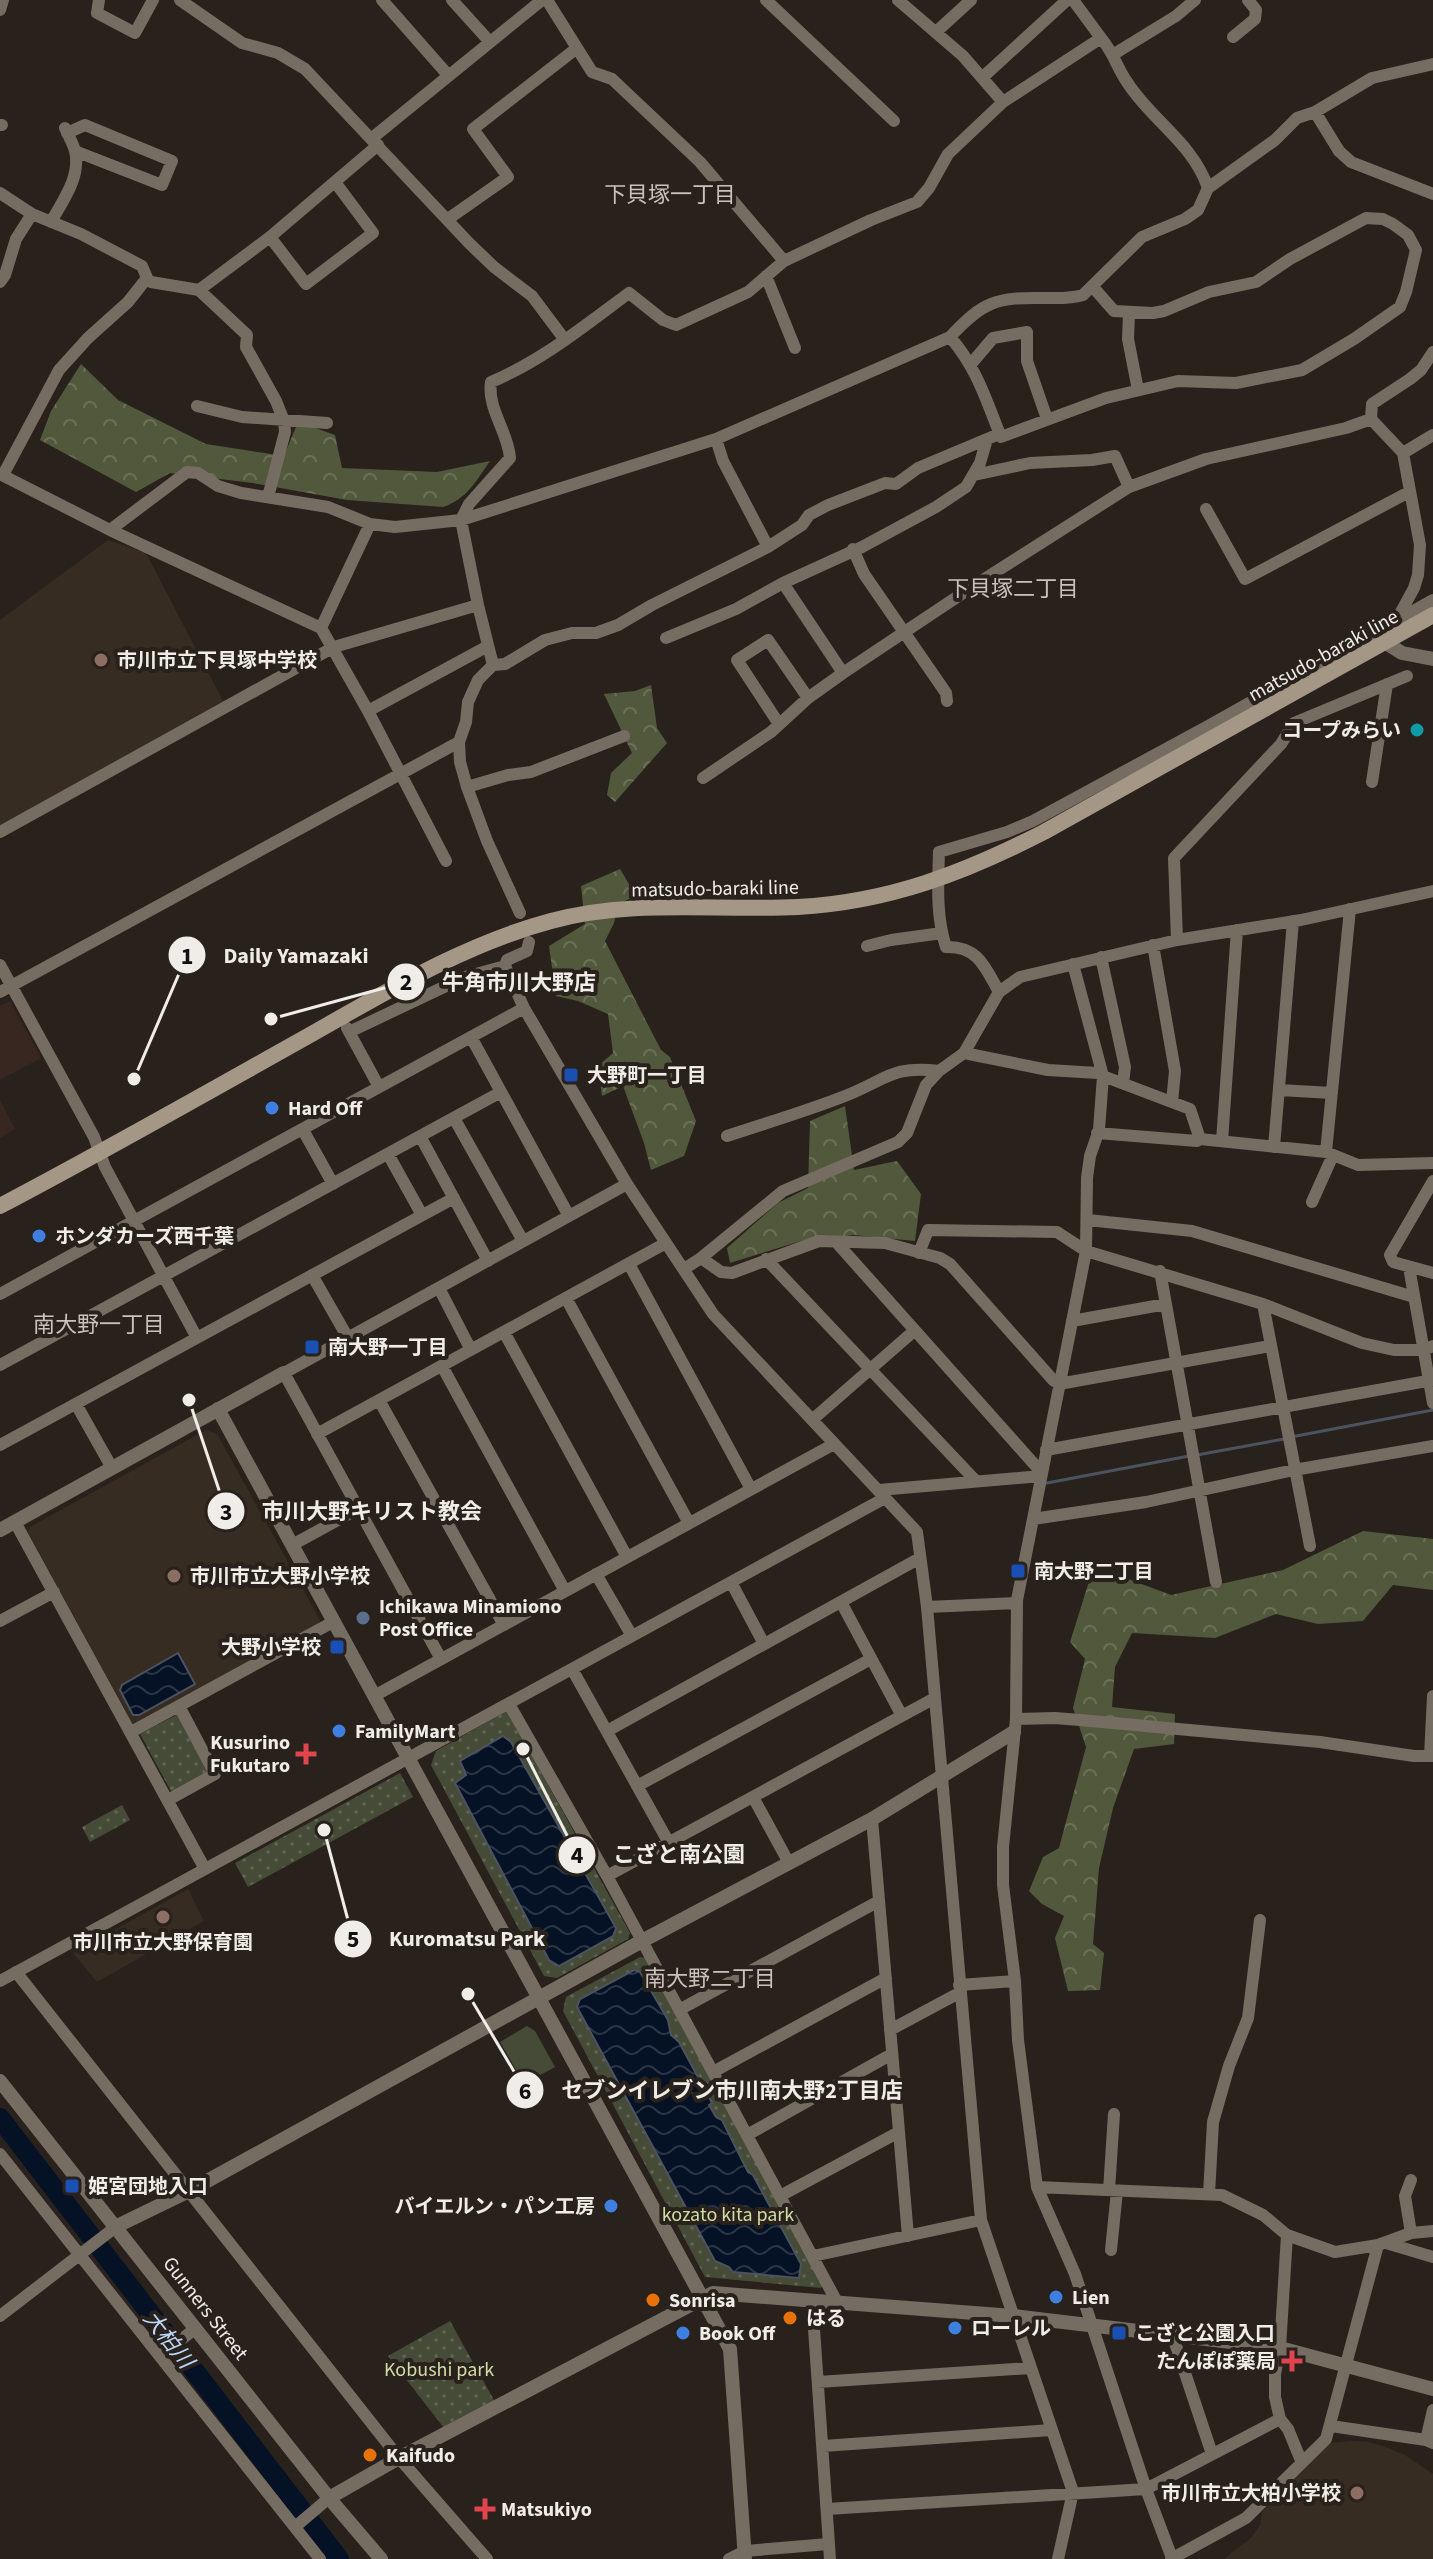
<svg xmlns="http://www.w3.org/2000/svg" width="1433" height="2559" font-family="'Source Sans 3','Noto Sans JP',sans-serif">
	<defs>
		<pattern id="forest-crowns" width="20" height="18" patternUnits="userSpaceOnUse" patternTransform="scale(2)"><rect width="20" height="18" fill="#52583b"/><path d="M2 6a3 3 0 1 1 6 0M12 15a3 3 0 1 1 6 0" fill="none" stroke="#6b7057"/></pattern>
		<pattern id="park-dots" width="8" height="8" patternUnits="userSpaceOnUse" patternTransform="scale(2)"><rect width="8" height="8" fill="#464b38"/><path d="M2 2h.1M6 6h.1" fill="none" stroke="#616555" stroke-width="1.8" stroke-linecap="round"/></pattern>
		<pattern id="water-waves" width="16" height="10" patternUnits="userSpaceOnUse" patternTransform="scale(2)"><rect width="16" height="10" fill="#051225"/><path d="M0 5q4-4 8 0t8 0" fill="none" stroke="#2a3545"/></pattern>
	</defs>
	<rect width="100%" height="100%" fill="#29221c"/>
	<path fill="#372c22" d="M108 540 146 553 223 701 0 826V620Z
		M206 1430 217 1434 320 1620 318 1625 136 1724 132 1723 28 1532 30 1527Z
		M188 1889 204 1921 97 1982 73 1953Z
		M1353 2441 1369 2442 1383 2446 1405 2455 1433 2474V2559H1224L1251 2538 1260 2525 1262 2512 1329 2443Z"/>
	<path fill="#382620" d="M10 1001 41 1058 0 1080V1006Z
		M0 1100 15 1129 0 1138Z"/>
	<path fill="#464b38" d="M527 2026 535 2031 555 2067 524 2084 500 2042Z"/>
	<path fill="url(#forest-crowns)" d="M81 364 118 400 206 444 284 456 298 422 335 435 342 468 437 472 490 461C476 481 467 499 443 507L347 500 253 483 170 473 136 492 40 440 51 411Z
		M651 685 657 728 667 743 615 802 607 795 611 773 632 753 604 694 635 691Z
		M620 869 636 896 618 904 614 923 605 941 661 1050 670 1057 696 1121 684 1156 651 1170 644 1143 623 1086 602 1096 598 1066 613 1053 608 1014 578 1001 556 996 549 946 585 924 581 886Z
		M845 1106 854 1170 897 1161 921 1194 915 1241 854 1235 801 1241 730 1263 727 1248 778 1203 808 1188 810 1121Z
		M1363 1531 1433 1539V1590L1393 1585 1363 1621 1318 1624 1276 1614 1215 1638 1132 1633 1115 1667 1112 1707 1175 1714 1174 1744 1134 1749 1113 1808 1099 1868 1093 1944 1104 1953 1100 1990 1068 1991 1055 1938 1064 1916 1042 1904 1029 1891 1043 1857 1059 1848 1086 1747 1073 1708 1085 1659 1070 1642 1092 1572 1123 1577 1171 1595 1283 1570Z"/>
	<path fill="url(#park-dots)" d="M507 1711 630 1933 628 1939 557 1978 544 1976 431 1765 436 1751Z
		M178 1714 211 1774 173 1795 140 1734Z
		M400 1773 413 1797 248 1887 235 1863Z
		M122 1805 130 1820 90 1842 82 1827Z
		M640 1957 645 1958 823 2285 821 2288 705 2277 563 2011 566 1997Z
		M450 2321 495 2402 444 2428 388 2356Z"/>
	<path fill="url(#water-waves)" stroke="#4c5360" stroke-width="2" d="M178 1653 195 1684 139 1715H133L120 1690 122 1685Z
		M503 1736 511 1742 616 1928 613 1936 559 1966 549 1960 455 1783 466 1775 460 1761Z
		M634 1970 640 1972 668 2020 671 2035 679 2042 712 2103 709 2105 716 2117 722 2120 748 2172 753 2175 801 2264 799 2278 733 2272 729 2267 715 2261 577 2007 580 1999Z"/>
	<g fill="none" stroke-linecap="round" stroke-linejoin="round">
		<path stroke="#4c5360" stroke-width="3" d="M1291 1437 1433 1410
			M1197 1455 1284 1439
			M1047 1483 1189 1456"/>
		<path stroke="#051225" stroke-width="20" d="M0 2118 339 2559"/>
		<path stroke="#766d62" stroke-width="12" d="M99 0 97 13 135 33 153 0
			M180 0 242 43 278 53 305 69 469 243 494 267 532 296 565 340
			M382 0 448 75
			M452 0 490 42
			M547 0 592 72 612 79 700 162 784 261
			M766 0 894 121
			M898 0 963 56 1003 102
			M1073 0 1101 38
			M0 10 3 0
			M936 32 971 0
			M1233 37 1255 19 1256 10 1248 0
			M1114 54 1176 16 1195 0
			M983 77 1067 0
			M1315 112 1339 151 1351 162 1433 194
			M0 125H2
			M67 133 85 125 172 161 162 185 75 151
			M371 139 542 0
			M0 193 32 214 81 234 142 266 148 280 151 282 199 290 247 335 246 347 276 401 284 421 285 432 268 497
			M448 219 508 177 473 129 577 48
			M51 222C63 200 81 177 75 151 73 143 68 135 65 128
			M270 237 306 284 373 233 335 182
			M766 276 795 348
			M0 282 5 275 16 239 32 214
			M199 290 270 237 378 145
			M1129 313 1128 339 1138 390
			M950 337C977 368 986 400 1001 437L1106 398 1178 381 1236 383 1302 370 1354 339 1400 307 1406 292 1416 250 1408 235 1393 224 1383 219 1366 218 1290 259 1256 282 1209 292 1164 311 1153 313 1114 311 1093 287
			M971 364 993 338 1027 332V361L1047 419
			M197 406 242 417 327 423
			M716 439 723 461 768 547
			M1403 453 1433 435
			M0 474 110 530 321 628 368 711 446 861
			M3 475 59 370 88 338 128 302 147 278
			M974 475 1030 463 1092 460 1115 456 1129 487
			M1206 509 1245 579 1409 492
			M110 530 187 472 198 473 218 486 241 493 328 507 370 524 395 527 461 520 716 439 950 337C983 301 997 297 1045 298 1058 298 1070 299 1083 295L1142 237 1185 219 1198 210 1208 188 1275 140 1297 118 1315 112 1372 78 1433 64
			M853 549 864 574 946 693 947 701
			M783 583 843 673
			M1396 621 1414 588 1418 575 1420 545 1403 453 1371 419 1372 404 1410 379 1421 370 1433 352
			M321 628 370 524
			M666 638 736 609 783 583 862 547 936 507 966 487 980 463 987 439
			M493 665 478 605 461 520 469 504 510 458C508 431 487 409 491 382 543 360 584 326 629 293L663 320 676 325 748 292 784 261 871 220 917 202 929 188 948 154 1003 102 1101 38C1115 55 1116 66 1127 82 1151 120 1193 143 1208 188
			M368 711 488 646
			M779 724 737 660 768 640 808 698
			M1212 729 1210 725 1433 600
			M703 778 771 732 808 698 843 673 975 585 1129 487 1206 459 1346 428 1371 419
			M1372 782 1387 684
			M467 787 508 775 531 772 624 736
			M0 832 334 647 478 605
			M520 913 487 841 467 787 460 762 459 742 466 722 468 702 478 680 493 665 505 664 545 640 572 633H596L618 625 652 605 768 547 802 525 809 515 828 505 885 483 896 484 918 468 999 434
			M1177 940 1174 858 1281 744 1294 723 1407 676
			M529 942 527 951 507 960 505 966 524 1008 627 1184 713 1314 917 1532 927 1607 981 2220 1073 2492 1058 2559
			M1153 945 1175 1071 1172 1102
			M867 946 891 940 942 933
			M1101 957 1125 1067 1123 1083
			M1073 964 1103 1076 1190 1109 1200 1139 1326 1152 1358 1165 1433 1163
			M0 965 94 1137 105 1167 197 1338
			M0 992 459 742
			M999 992C985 967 978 946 946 947 936 917 938 885 939 852L1007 832 1033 821 1210 725
			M347 1028 379 1087
			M349 1032 465 977 505 966
			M471 1037 569 1216
			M964 1053 1048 1070 1098 1073 1103 1076 1099 1130 1090 1156 1087 1178 1086 1251 1017 1600 1016 1719 1003 1847V1885L1015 1981 1018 2040 1037 2187
			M1279 1090 1332 1093
			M454 1118 523 1241
			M303 1130 333 1184
			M1097 1133 1197 1141 1200 1139
			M420 1136 488 1261
			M727 1136C766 1123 807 1111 845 1096 886 1080 892 1065 939 1071
			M1222 1141 1237 930
			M1274 1147 1293 921
			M1326 1152 1350 909
			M388 1154 422 1215
			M1433 1181 1390 1255 1393 1262 1433 1273
			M1312 1202 1333 1155
			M1088 1220 1192 1231 1414 1297
			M837 1243 1042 1473
			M919 1253 928 1230 1057 1232 1086 1251 1263 1304 1362 1343 1394 1350H1424L1433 1346
			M701 1258 721 1272 732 1273 819 1241 885 1243 940 1258 950 1264 1053 1380 1059 1384 1270 1346
			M766 1259 975 1480
			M629 1264 751 1489
			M1409 1267 1433 1403
			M684 1269 701 1258 783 1191 898 1142 907 1133 926 1085 939 1071 964 1053 999 992 1020 977 1177 940 1301 920 1433 891
			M1160 1271 1216 1582
			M312 1275 348 1338
			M439 1288 471 1350
			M0 1294 524 1008
			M566 1298 689 1523
			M1263 1304 1310 1546
			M1072 1321 1166 1304
			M504 1332 627 1557
			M0 1365 501 1092
			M442 1366 565 1591
			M379 1400 504 1625
			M76 1404 112 1468
			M812 1420 914 1331
			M317 1434 666 1243
			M0 1445 454 1198
			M1046 1450 1433 1380
			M879 1490 1041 1476
			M1033 1519 1146 1502 1294 1470 1433 1446
			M15 1522 205 1869
			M292 1545 358 1509
			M596 1574 632 1636
			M731 1582 764 1644
			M841 1602 902 1716
			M927 1607 1017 1603
			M0 1621 54 1592
			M441 1659 284 1373 627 1184
			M572 1669 669 1843
			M374 1696 834 1444
			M509 1704 607 1876 837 2302
			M1016 1719 1055 1718 1080 1720 1320 1742 1414 1756H1433
			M607 1731 920 1558
			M131 1732 333 1622
			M1430 1756 1433 1696
			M637 1786 871 1659
			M753 1797 789 1863
			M168 1800 215 1774 179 1706
			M872 1819 908 2236
			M607 1876 933 1699
			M16 1972 399 2458 487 2559
			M0 1981 885 1498
			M959 1985 1015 1981
			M679 2010 879 1901
			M890 2030 959 1993
			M713 2072 886 1978
			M747 2135 892 2054
			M0 2154 320 2559
			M1109 2190 1114 2114
			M1209 2194 1213 2122 1229 2066 1248 2018 1260 1920
			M780 2196 899 2132
			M1411 2233 1405 2196 1411 2180
			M1287 2235 1335 2252 1378 2245 1411 2233 1433 2231
			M1386 2243 1433 2257
			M1111 2250 1117 2191
			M813 2256 981 2220
			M812 2300 830 2559
			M0 2316 117 2226
			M1172 2334 1212 2454
			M160 2356 196 2328
			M818 2382 1031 2368
			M1331 2426 1426 2440 1433 2443
			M1426 2440 1433 2410
			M823 2446 1051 2430
			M827 2509 1146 2489 1280 2419
			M295 2527 329 2498
			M1172 2558 1146 2489 1075 2274 1037 2187 1222 2195 1263 2215 1287 2235 1280 2348 1275 2374V2397L1280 2419 1288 2429 1302 2463
			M729 2559 745 2551 828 2544
			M1171 2559 1246 2518 1326 2439 1378 2245"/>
		<path stroke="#766d62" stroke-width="14" d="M1386 643 1402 653 1433 659
			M218 1409 730 2349 745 2559
			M0 1530 284 1373
			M0 2081 329 2498 381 2559
			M117 2226 189 2191 642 1941 872 1819 1014 1732
			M329 2498 399 2458 713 2293 1013 2316 1280 2348 1433 2389"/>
		<path stroke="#a59786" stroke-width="16" d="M0 1206C101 1153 201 1096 301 1040 383 994 461 945 551 921 631 899 716 911 798 907 889 902 964 873 1044 832L1433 615"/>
	</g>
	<g fill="#8d6e63" stroke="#29221c" stroke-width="3">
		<circle cx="101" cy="660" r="8"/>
		<circle cx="174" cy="1576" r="8"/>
		<circle cx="163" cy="1917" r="8"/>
		<circle cx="1357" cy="2493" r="8"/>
	</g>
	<circle fill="#0f9aa8" stroke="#29221c" stroke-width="3" cx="1417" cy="730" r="8"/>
	<g fill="#1a4fb4" stroke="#29221c" stroke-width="3">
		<rect x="563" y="1067" width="16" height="16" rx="4"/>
		<rect x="304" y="1339" width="16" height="16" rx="4"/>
		<rect x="1010" y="1563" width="16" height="16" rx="4"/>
		<rect x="329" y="1639" width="16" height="16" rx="4"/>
		<rect x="64" y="2178" width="16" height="16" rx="4"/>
		<rect x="1111" y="2325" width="16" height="16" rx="4"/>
	</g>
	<g fill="#3f7fe0" stroke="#29221c" stroke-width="3">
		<circle cx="272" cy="1108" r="8"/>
		<circle cx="39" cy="1236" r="8"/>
		<circle cx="339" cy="1731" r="8"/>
		<circle cx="611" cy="2206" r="8"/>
		<circle cx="1056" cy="2297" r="8"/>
		<circle cx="955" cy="2328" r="8"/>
		<circle cx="683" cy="2333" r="8"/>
	</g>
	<circle fill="#5c6f8a" stroke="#29221c" stroke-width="3" cx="363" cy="1618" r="8"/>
	<g fill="#e0444e" stroke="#29221c" stroke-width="3">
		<path d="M302 1742h8v8h8v8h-8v8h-8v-8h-8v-8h8z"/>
		<path d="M1288 2349h8v8h8v8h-8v8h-8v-8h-8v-8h8z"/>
		<path d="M481 2497h8v8h8v8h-8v8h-8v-8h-8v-8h8z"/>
	</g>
	<g fill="#e8710a" stroke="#29221c" stroke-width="3">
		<circle cx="653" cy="2300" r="8"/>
		<circle cx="790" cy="2318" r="8"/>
		<circle cx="370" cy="2455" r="8"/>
	</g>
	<g text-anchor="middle" stroke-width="8" stroke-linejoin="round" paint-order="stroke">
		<g font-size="20" fill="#f0ece8" stroke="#29221c">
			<text transform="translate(1323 655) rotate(-29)" y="7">matsudo-baraki line</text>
			<text transform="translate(715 888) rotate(-1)" y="7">matsudo-baraki line</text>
			<text transform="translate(206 2308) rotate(52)" y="7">Gunners Street</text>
		</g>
		<g font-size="20" font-weight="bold" fill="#f0ece8" stroke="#29221c" text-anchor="start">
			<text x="117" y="667">市川市立下貝塚中学校</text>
			<text x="1401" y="737" text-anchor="end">コープみらい</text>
			<text x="587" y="1082">大野町一丁目</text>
			<text x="288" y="1115">Hard Off</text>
			<text x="55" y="1243">ホンダカーズ西千葉</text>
			<text x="328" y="1354">南大野一丁目</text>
			<text x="1034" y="1578">南大野二丁目</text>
			<text x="190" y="1583">市川市立大野小学校</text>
			<text x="379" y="1613">Ichikawa Minamiono<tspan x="379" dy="23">Post Office</tspan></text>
			<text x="321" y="1654" text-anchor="end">大野小学校</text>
			<text x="355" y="1738">FamilyMart</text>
			<text x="290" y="1749" text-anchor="end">Kusurino<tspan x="290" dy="23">Fukutaro</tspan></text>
			<text x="163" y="1949" text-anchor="middle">市川市立大野保育園</text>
			<text x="88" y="2193">姫宮団地入口</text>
			<text x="595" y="2213" text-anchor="end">バイエルン・パン工房</text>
			<text x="1072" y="2304">Lien</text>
			<text x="669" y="2307">Sonrisa</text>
			<text x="806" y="2325">はる</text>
			<text x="971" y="2335">ローレル</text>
			<text x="699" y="2340">Book Off</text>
			<text x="1135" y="2340">こざと公園入口</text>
			<text x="1276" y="2368" text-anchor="end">たんぽぽ薬局</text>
			<text x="386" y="2462">Kaifudo</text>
			<text x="1341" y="2500" text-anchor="end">市川市立大柏小学校</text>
			<text x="501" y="2516">Matsukiyo</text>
		</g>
		<g font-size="20" fill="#d0dda5" stroke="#29221c">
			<text x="728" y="2221">kozato kita park</text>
			<text x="439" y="2376">Kobushi park</text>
		</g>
		<g font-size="22" fill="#cac1b9" stroke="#29221c">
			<text x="670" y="202">下貝塚一丁目</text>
			<text x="1013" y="596">下貝塚二丁目</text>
			<text x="99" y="1332">南大野一丁目</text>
			<text x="710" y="1986">南大野二丁目</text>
		</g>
		<g font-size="22" font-style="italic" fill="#bdd7fd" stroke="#29221c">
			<text transform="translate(169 2339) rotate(52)" y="8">大柏川</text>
		</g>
	</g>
	<path fill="none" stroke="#f0ece8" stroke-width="3" d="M134 1079L187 955M271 1019L406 982M189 1400L226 1511M523 1749L577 1855M324 1830L353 1939M468 1994L525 2090"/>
	<g fill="#f0ece8" stroke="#29221c" stroke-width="3">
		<circle cx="134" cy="1079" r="8"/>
		<circle cx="271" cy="1019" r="8"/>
		<circle cx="189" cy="1400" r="8"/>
		<circle cx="523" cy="1749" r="8"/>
		<circle cx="324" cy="1830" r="8"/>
		<circle cx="468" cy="1994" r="8"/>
		<circle cx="187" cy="955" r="20"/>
		<circle cx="406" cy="982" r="20"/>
		<circle cx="226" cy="1511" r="20"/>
		<circle cx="577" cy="1855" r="20"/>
		<circle cx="353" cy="1939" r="20"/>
		<circle cx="525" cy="2090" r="20"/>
	</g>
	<g font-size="24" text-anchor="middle" font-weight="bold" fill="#111">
		<text x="187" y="964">1</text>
		<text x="406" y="990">2</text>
		<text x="226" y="1520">3</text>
		<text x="577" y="1863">4</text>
		<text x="353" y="1947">5</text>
		<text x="525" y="2099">6</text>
	</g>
	<g font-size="22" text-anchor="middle" font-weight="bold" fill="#f0ece8" stroke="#29221c" stroke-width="8" stroke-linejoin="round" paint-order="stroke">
		<text x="296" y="963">Daily Yamazaki</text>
		<text x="519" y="990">牛角市川大野店</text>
		<text x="372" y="1519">市川大野キリスト教会</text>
		<text x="679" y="1862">こざと南公園</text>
		<text x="467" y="1946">Kuromatsu Park</text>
		<text x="732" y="2098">セブンイレブン市川南大野2丁目店</text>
	</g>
</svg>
